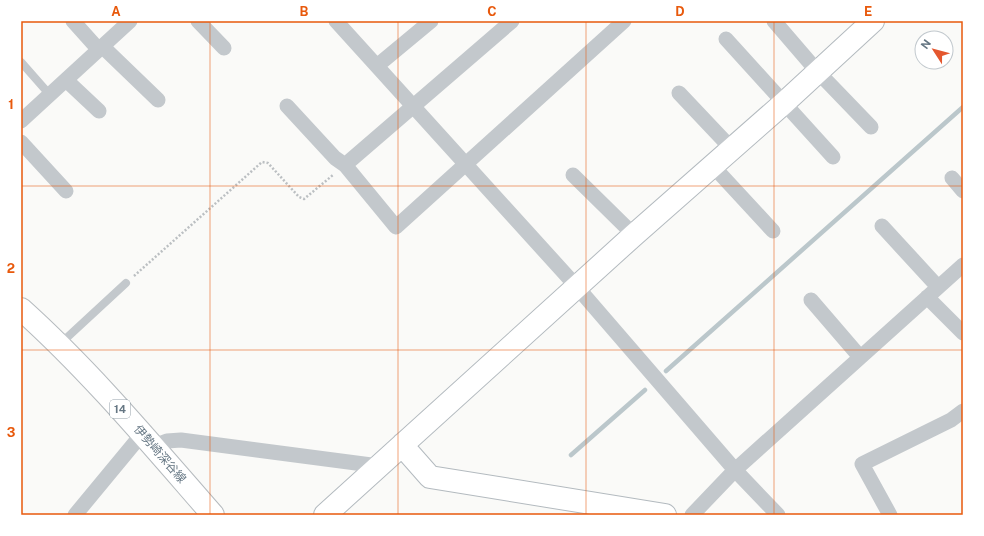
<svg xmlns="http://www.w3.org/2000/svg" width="984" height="536" font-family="'Public Sans','Noto Sans JP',sans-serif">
	<rect width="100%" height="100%" fill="#fafaf8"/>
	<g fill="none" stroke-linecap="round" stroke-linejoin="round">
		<path stroke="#bbc7cb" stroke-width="4.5" d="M666 371 963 107
			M571 455 645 390"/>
		<g stroke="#b3babf" stroke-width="24">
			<path id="secondary" d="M403 444 408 452 430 477 665 515
				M325 515 634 235 784 103 873 21"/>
		</g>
		<g stroke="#b5babe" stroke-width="24">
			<path id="primary" d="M21 309C91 372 151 444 213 515"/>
		</g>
		<path stroke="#bbbfc2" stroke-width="2.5" stroke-dasharray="2 2" stroke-linecap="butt" d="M134 276 262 162 268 163 299 197 304 199 333 175"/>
		<path stroke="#c3c8cc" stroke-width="8" d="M21 62 50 95
			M60 344 126 283"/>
		<path stroke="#c3c8cc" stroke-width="15" d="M73 21 99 50
			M198 21 224 48
			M336 21 577 287 735 470 778 515
			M774 21 817 71 871 127
			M726 39 833 157
			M103 47 158 100
			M378 65 431 21
			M66 80 99 111
			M679 93 731 148
			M287 106 335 158 345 165 396 227 624 21
			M21 121 130 21
			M21 142 66 191
			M345 165 512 21
			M712 165 773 231
			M573 175 634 235
			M952 178 963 191
			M882 226 938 287
			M927 297 963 333
			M811 300 860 357
			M154 446 167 441 181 440 379 466
			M75 515 142 434
			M692 515 735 470 963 265
			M890 515 862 464 951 420 963 411"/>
		<use href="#secondary" stroke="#fff" stroke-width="22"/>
		<use href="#primary" stroke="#fff" stroke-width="22"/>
	</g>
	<path fill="none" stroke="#e8590c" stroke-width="1" stroke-opacity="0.55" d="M210 21V515M398 21V515M586 21V515M774 21V515M21 186H963M21 350H963"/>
	<g text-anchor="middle" stroke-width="4" stroke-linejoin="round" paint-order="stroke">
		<rect fill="#fff" stroke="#939fa8" stroke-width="1" x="110" y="400" width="20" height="18" rx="3"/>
		<g font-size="11" font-weight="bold" fill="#657683">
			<text x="120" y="413">14</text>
		</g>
		<g font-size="12" fill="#657683" stroke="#fff">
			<text transform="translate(160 454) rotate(49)" y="4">伊勢崎深谷線</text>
		</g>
	</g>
	<rect width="984" height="536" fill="none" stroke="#ffffff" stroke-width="44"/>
	<g transform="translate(934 50) rotate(306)"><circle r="19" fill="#ffffff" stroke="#c1c8cd"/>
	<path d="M0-3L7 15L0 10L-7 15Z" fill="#e4572e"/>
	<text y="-6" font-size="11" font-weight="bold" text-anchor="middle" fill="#657683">N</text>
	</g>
	<rect x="22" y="22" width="940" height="492" fill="none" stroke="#e8590c" stroke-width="1.5"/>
	<g font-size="13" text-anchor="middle" font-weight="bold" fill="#e8590c">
		<text x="116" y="16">A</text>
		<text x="304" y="16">B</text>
		<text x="492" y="16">C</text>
		<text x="680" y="16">D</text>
		<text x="868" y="16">E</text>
		<text x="11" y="109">1</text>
		<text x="11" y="273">2</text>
		<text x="11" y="437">3</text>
	</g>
</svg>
